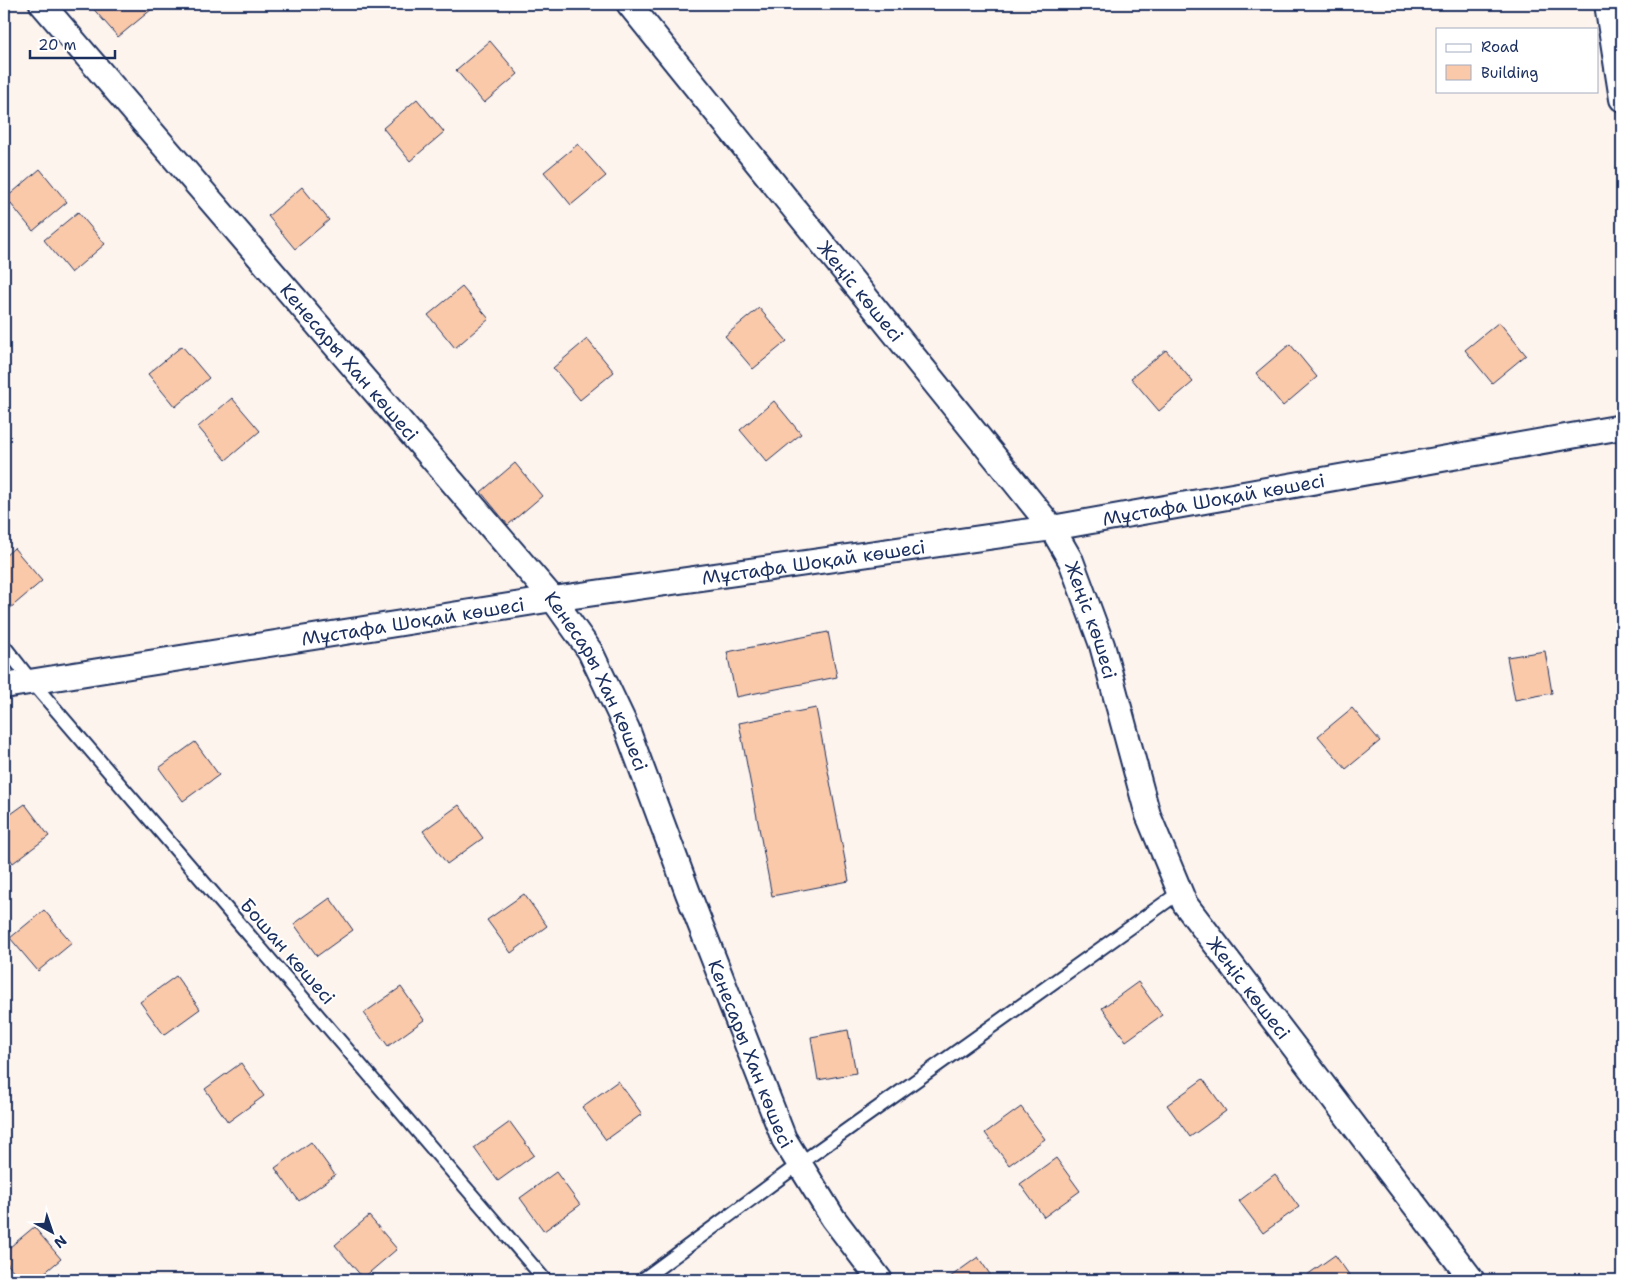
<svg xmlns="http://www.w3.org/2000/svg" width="1626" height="1284" font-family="'Shantell Sans',sans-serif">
	<rect width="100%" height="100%" fill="#fef4ee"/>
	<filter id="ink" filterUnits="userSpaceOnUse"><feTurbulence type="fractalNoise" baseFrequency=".02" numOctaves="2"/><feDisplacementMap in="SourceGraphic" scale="10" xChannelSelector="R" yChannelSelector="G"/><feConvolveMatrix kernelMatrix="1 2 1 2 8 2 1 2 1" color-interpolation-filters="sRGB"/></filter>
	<g filter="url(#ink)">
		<path fill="#fac9aa" stroke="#1b2f5e" d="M92 4H148L152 9 118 37 90 5Z
			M490 41 518 74 484 103 456 70Z
			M417 99 444 132 410 161 383 128Z
			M578 144 606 176 571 205 544 172Z
			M40 169 67 202 33 231 6 198Z
			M302 187 329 220 295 249 268 216Z
			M78 212 105 244 71 273 44 240Z
			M462 287 489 319 455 348 428 315Z
			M759 308 787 341 753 369 725 336Z
			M1499 322 1526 355 1492 383 1465 350Z
			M587 339 614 372 580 400 553 368Z
			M1290 344 1317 377 1283 406 1256 373Z
			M182 346 209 378 175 407 148 374Z
			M1166 350 1193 382 1159 411 1131 378Z
			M232 398 260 431 226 460 198 427Z
			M774 401 801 434 767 462 740 430Z
			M515 463 542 496 508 525 481 492Z
			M14 548 42 581 8 610 4 605V557Z
			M828 632 837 677 736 697 727 652Z
			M1545 651 1552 693 1515 700 1507 657Z
			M816 708 849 881 772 896 739 723Z
			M1352 708 1380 741 1346 769 1318 736Z
			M195 742 219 775 183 801 159 768Z
			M25 804 49 836 13 863 4 850V819Z
			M459 805 483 838 447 864 423 831Z
			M524 894 547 926 511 953 487 920Z
			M330 898 353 930 317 956 294 924Z
			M44 910 72 943 38 971 10 938Z
			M176 976 200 1009 164 1035 140 1002Z
			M1138 982 1162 1015 1126 1041 1102 1008Z
			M401 987 424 1020 388 1046 364 1013Z
			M848 1030 856 1073 818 1080 811 1037Z
			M241 1063 264 1096 228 1122 205 1089Z
			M1203 1079 1226 1111 1190 1137 1167 1105Z
			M618 1081 642 1114 606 1140 582 1107Z
			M1021 1107 1045 1139 1009 1165 985 1133Z
			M510 1122 534 1155 498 1181 474 1148Z
			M311 1142 335 1175 299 1201 275 1168Z
			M1056 1158 1080 1191 1044 1217 1020 1184Z
			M556 1172 580 1205 544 1231 520 1198Z
			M1275 1174 1299 1207 1263 1233 1239 1201Z
			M369 1216 397 1249 363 1278 335 1245Z
			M34 1227 61 1259 36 1280H21L4 1260V1252Z
			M1335 1255 1353 1280H1300Z
			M978 1257 994 1280H946Z"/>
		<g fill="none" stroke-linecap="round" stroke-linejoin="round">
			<g stroke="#1b2f5e" stroke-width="16">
				<path id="lane" d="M4 646 32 682 545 1280
					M642 1280 799 1164 1180 892"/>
			</g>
			<g stroke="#1b2f5e" stroke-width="28">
				<g id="street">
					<path id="s1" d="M42 4 553 599 590 651 627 729 688 893 784 1139 833 1218 880 1280"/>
					<path id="s2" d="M629 4 1052 528 1071 561 1102 645 1148 815 1185 904 1472 1280"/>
					<path d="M1607 4 1622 99"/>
					<path id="s3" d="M4 686 553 599 1052 528 1622 427"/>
				</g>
			</g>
			<use href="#lane" stroke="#fff" stroke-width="12"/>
			<use href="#street" stroke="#fff" stroke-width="24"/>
		</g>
	</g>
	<g text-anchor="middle" stroke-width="4" stroke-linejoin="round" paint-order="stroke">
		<g font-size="19" fill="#1b2f5e" stroke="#fff">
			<text dy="7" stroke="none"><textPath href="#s2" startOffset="369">Жеңіс көшесі</textPath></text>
			<text dy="7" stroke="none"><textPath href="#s1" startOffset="472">Кенесары Хан көшесі</textPath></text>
			<text dy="7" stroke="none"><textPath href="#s3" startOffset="1224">Мұстафа Шоқай көшесі</textPath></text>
			<text dy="7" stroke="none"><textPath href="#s3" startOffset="819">Мұстафа Шоқай көшесі</textPath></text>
			<text dy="7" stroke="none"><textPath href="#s2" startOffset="774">Жеңіс көшесі</textPath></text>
			<text dy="7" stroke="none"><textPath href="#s3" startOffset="414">Мұстафа Шоқай көшесі</textPath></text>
			<text dy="7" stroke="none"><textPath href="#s1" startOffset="878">Кенесары Хан көшесі</textPath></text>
			<text transform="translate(288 951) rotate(49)" y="7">Бошан көшесі</text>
			<text dy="7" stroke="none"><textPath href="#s2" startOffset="1179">Жеңіс көшесі</textPath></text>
			<text dy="7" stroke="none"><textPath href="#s1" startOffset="1282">Кенесары Хан көшесі</textPath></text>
		</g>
	</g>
	<rect width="1626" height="1284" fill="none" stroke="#fff" stroke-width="20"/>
	<rect x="10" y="10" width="1606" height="1264" fill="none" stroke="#1b2f5e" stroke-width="2" filter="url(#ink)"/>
	<rect x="1436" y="28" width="162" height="65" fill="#ffffff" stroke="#a4acbf"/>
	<rect x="1446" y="44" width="25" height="8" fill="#ffffff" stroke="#a4acbf"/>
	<text x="1481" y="52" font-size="15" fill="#1b2f5e">Road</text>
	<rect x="1446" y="65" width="25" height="15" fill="#fac9aa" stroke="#a4acbf"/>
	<text x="1481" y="78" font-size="15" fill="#1b2f5e">Building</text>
	<g transform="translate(52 1232) rotate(140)" stroke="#ffffff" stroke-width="4" paint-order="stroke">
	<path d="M0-4L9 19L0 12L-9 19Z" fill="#1b2f5e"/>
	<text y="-8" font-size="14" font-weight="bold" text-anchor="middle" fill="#1b2f5e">N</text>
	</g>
	<path d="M30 50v8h85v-8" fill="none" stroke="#1b2f5e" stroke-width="2.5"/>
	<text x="38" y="50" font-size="15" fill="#1b2f5e" stroke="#ffffff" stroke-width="4" paint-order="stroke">20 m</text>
</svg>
